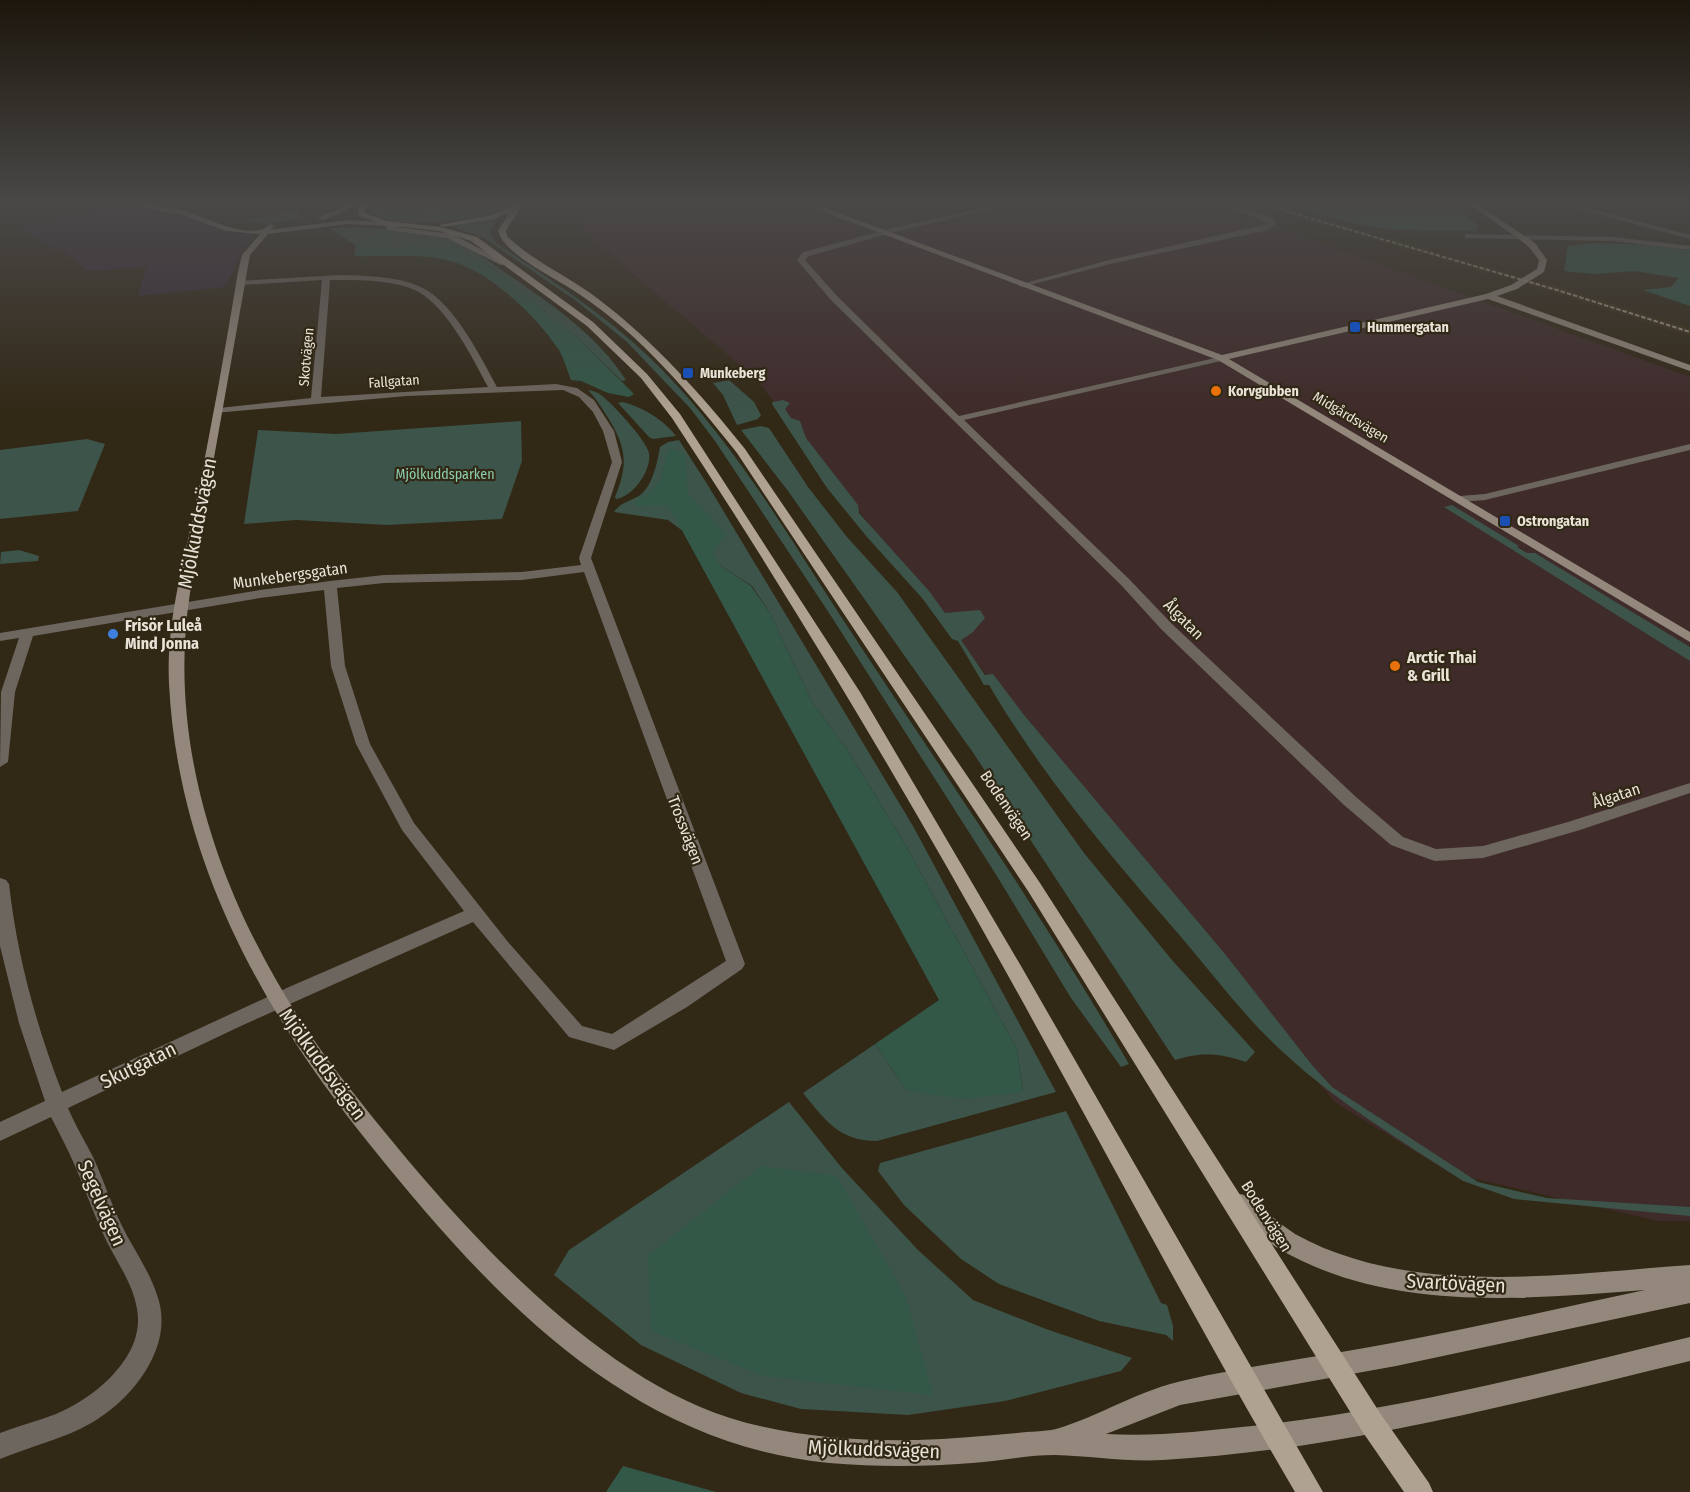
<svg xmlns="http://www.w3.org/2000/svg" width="1690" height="1492" font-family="'Fira Sans Condensed',sans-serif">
	<rect width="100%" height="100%" fill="#322816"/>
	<path fill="#3a2c38" d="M119 205 187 217 222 231 256 234 243 250 225 287 138 296 146 267 88 271 61 250 56 251 20 228Z"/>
	<path fill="#3f2b2a" d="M595 204H1201L1282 229 1690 377V1221H1658L1450 1173 1336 1103 1182 926 757 380 594 240 580 224Z"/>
	<path fill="#3b2e15" d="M1250 204H1271L1562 288 1690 328V336L1552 292Z"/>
	<path fill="#3c5449" d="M392 204H512C488 221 384 234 366 207L368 205Z
		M291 212H298L303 216V219L261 224 243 220Z
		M499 217 490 233 495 242C556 284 618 322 669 377 745 457 800 556 861 647 952 785 1046 921 1129 1064L1121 1067 1071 998 995 873 831 616 715 441 690 408 626 341 575 300 484 238 451 226Z
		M357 227C388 229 423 229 452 240 471 247 487 260 503 271 548 302 596 333 626 380L622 381 580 340 490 266 468 256 453 244 425 237 404 248H374L377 243 383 241 388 233 367 235 366 244 354 256 356 246 330 228Z
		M729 380 754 402 761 415 758 419 737 425 723 395 713 383Z
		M588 390C593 391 597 392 601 395 613 404 646 440 649 453 652 470 633 497 616 499L615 497C630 461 625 444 605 413 600 405 595 397 588 390Z
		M783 400 790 403 785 409 791 418 800 421 806 438 858 505 859 513 929 591 945 613 980 610 985 618 972 633 961 640 985 675 993 674 1024 715 1225 954 1312 1065 1332 1087 1478 1182 1547 1198 1690 1207V1216L1514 1199 1463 1181C1402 1141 1338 1103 1285 1054 1247 1020 1215 977 1182 938 1112 858 1043 777 989 685H984L958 641 952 639 922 598 867 537 827 488 772 404 773 402Z
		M622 402C641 406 664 420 676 436L653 439 649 437 618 403Z
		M521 421 522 461 502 519 387 525 296 520 244 524 258 430 336 434Z
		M761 426 769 428 808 487 847 537 897 592 1084 853 1172 960 1255 1052 1246 1062C1219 1053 1203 1052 1175 1060L974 754 788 491 741 430Z
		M87 439 105 444 78 511 0 519V450Z
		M679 440 709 487 913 826 1056 1092 877 1141C839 1141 825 1120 803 1093L875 1044 906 1090 1023 1092 1017 1049 905 844 847 749 812 702 770 613 752 586 720 565 711 552 668 520 614 512C620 503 630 501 639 496 653 486 657 463 660 447L668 442Z
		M1452 505 1519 546 1517 547 1527 553H1535L1690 647V661L1444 507Z
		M19 550 39 556 38 561 0 564 1 552Z
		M789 1102 841 1167 918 1250 973 1300 1046 1329 1132 1358 1121 1371 1005 1401 908 1415 801 1409 741 1393 641 1345 554 1275 569 1250Z
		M1066 1111 1161 1303 1167 1305 1173 1326V1341L1166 1335 1099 1321 999 1284 961 1259 904 1205 878 1171 880 1163Z"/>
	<path fill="#335848" d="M1280 204H1453L1477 224V231L1394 230 1356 224Z
		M476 205 503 206C490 221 453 218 435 219 417 219 396 225 380 214L435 215Z
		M388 233 401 236 396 240 377 243 374 248H404L425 237H438L453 244 468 256 490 266 517 288 580 340 634 394 629 397 608 393 581 381 571 380C567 370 564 359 559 350 536 316 490 271 450 261 422 253 383 257 354 256L366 244 367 235Z
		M1594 243 1656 245 1690 251V306L1643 290 1671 287 1678 278 1635 271 1595 274 1564 271 1568 246Z
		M670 448 685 454 688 494 726 535 712 552 720 565 751 586 770 613 812 702 847 749 905 844 1017 1049 1023 1092 963 1099 906 1090 875 1044 939 1000 668 505 636 506 634 502C669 484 657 478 670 448Z
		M761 1166 837 1176 906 1297 933 1395 764 1376 651 1331 648 1256Z
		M623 1466 716 1492H606Z"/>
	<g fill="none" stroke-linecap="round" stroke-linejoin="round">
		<path fill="#6d665e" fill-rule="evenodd" d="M162 204H172L155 211V207Z
			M1000 204H1015L898 231 809 256 805 260 836 295 959 416 1224 356 1226 358 1221 361 964 420 1129 579 1172 624 1356 797 1403 837 1436 849 1483 846 1568 822 1690 783V793L1580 830 1483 858 1435 861 1429 859 1391 845 1344 805 1162 630 1121 585 830 299 797 260 803 252 897 227Z
			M1216 204C1235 204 1257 211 1275 220L1276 225 1268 230 1110 264 1022 287 1018 285 1109 260 1268 224 1260 219Z
			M1560 204H1573L1690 235V239Z
			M1468 234 1614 237 1690 246V250L1614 241 1465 238V234Z
			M341 275C367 276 399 276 423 288 455 305 480 356 497 387L556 384 577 388 594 400 614 431 622 462 591 558 745 964 742 969 687 1007 614 1050 569 1037 473 922 243 1025 68 1108C75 1125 85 1141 93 1157 103 1179 111 1203 121 1224 133 1249 150 1271 158 1298 174 1347 133 1398 93 1422 64 1439 31 1446 0 1459V1433C18 1426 38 1421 56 1414 95 1398 146 1356 137 1309 133 1284 118 1264 107 1242 95 1218 86 1191 75 1166 68 1149 59 1133 51 1117L0 1141V1122L45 1101 19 1023 0 946V878L6 880 9 884C17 956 36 1025 62 1092L289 987 464 911 402 830 356 744 331 666 324 590 260 598 33 636 15 692 8 762 0 767 1 692 19 638 0 641V633L260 590 330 581 384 575 522 572 581 565 579 558 612 462 603 431 593 412 579 397 563 390 407 396 215 413 214 411 219 408 311 398 322 280 240 285 236 283 237 281ZM330 280C357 280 392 279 417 291 448 308 472 357 488 387L321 397ZM584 572 726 961 612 1034 582 1026 508 942 414 823 370 744 345 666 337 588 384 583 522 580Z
			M1690 444V450L1485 500 1460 502 1454 499 1460 496 1485 494Z"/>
		<path fill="#93887b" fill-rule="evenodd" d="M124 204C144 204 165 206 185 211 204 217 243 237 263 229 266 228 267 225 270 224L274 226 271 229H277L348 220 398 223 402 225 398 227 452 234 508 263 501 265 447 238 388 230 385 226 348 224 268 234 250 255 190 593C162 772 242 953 351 1090 444 1208 583 1371 730 1418 791 1437 854 1441 917 1440 951 1439 983 1436 1017 1433 1029 1431 1044 1432 1056 1429 1100 1416 1141 1389 1186 1380 1254 1365 1324 1356 1392 1343 1477 1327 1561 1308 1645 1290 1523 1299 1390 1313 1279 1249 1263 1239 1248 1223 1233 1211L1230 1204 1233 1197 1241 1194 1249 1197C1264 1209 1279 1224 1295 1234 1410 1298 1564 1274 1690 1265V1303L1396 1366 1180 1405 1106 1434C1155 1437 1203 1431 1252 1426 1400 1410 1545 1372 1690 1337V1361C1516 1403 1342 1450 1163 1460 1126 1462 1091 1456 1055 1455 1027 1455 1000 1461 972 1463 925 1467 876 1467 829 1463 627 1443 491 1295 371 1146 262 1011 178 861 169 684 166 624 183 565 195 507 211 429 225 351 238 272L242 255 260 234 226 231 182 215Z
			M350 204H360L324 220 317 218Z
			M803 204H814L1222 355 1486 294 1511 285 1537 269 1539 260 1529 247 1519 239 1469 204H1477L1535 243 1547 260 1544 272 1517 289 1497 296 1690 365V371L1488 299 1229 359 1690 632V642L1218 360Z"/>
		<path fill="#b0a291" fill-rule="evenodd" d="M358 204H365V213L387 221 441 227 477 237 593 322 647 374 680 414 860 692 1021 966 1323 1492H1295C1196 1323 1105 1150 1010 979 904 788 792 600 672 418L641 378 587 326 471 241 440 231 386 225 359 216Z
			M516 204 522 206 506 230 507 236C534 262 568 276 597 298 654 341 701 394 745 449L1040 883 1380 1413 1429 1483 1433 1492H1404L1362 1431 1028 891 737 453C691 395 641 335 579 294 560 280 502 254 498 230L510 212 494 219 443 227 439 225 492 215Z"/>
		<path stroke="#9e9789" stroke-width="2" stroke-dasharray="4.5 2" stroke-linecap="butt" d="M1261 204 1557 290 1690 332"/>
	</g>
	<linearGradient id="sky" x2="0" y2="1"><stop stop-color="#1c160c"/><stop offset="0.49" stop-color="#494847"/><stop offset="1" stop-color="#494847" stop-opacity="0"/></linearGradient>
	<rect width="1690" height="413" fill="url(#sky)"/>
	<g fill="#1a4fb4" stroke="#322816" stroke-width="2">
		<rect x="1349" y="321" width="12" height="12" rx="3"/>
		<rect x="682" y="367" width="12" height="12" rx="3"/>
		<rect x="1499" y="515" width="12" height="12" rx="3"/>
	</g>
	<g fill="#e8710a" stroke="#322816" stroke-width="2">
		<circle cx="1216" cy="391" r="6"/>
		<circle cx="1395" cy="666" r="6"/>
	</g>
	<circle fill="#3f7fe0" stroke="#322816" stroke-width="2" cx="113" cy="634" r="6"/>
	<g text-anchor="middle" stroke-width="4.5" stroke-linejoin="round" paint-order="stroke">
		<g font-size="14" font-weight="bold" fill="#e8e2d7" stroke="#322816" text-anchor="start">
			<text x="1367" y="332">Hummergatan</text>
			<text x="700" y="378">Munkeberg</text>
			<text x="1228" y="396">Korvgubben</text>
			<text x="1517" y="526">Ostrongatan</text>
		</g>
		<g font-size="14" fill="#e8e2d7" stroke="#322816">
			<text transform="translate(306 357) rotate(-85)" y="5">Skotvägen</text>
			<text transform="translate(394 381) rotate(-4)" y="5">Fallgatan</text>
			<text transform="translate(1351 417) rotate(31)" y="5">Midgårdsvägen</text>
		</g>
		<g font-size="14" fill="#8ccfb1" stroke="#322816">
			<text x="445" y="479">Mjölkuddsparken</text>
		</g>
		<g font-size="16" fill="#e8e2d7" stroke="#322816">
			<text transform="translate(290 575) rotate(-8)" y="6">Munkebergsgatan</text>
			<text transform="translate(1184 619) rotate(45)" y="6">Ålgatan</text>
			<text transform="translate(1616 795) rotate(-18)" y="6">Ålgatan</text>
			<text transform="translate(1007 805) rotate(56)" y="6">Bodenvägen</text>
			<text transform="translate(686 830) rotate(69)" y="6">Trossvägen</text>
			<text transform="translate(1267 1216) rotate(58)" y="6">Bodenvägen</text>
		</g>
		<g font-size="16" font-weight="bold" fill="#e8e2d7" stroke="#322816" text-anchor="start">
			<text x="125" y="631">Frisör Luleå<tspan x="125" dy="18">Mind Jonna</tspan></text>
			<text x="1407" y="663">Arctic Thai<tspan x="1407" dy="18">&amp; Grill</tspan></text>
		</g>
		<g font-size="20" fill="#e8e2d7" stroke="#322816">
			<text transform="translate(197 523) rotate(-79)" y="7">Mjölkuddsvägen</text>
			<text transform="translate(323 1064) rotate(54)" y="7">Mjölkuddsvägen</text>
			<text transform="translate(138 1065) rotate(-26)" y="7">Skutgatan</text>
			<text transform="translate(102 1203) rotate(66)" y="7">Segelvägen</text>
			<text transform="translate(1456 1283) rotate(3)" y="7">Svartövägen</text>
			<text transform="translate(874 1449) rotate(2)" y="7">Mjölkuddsvägen</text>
		</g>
	</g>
</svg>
